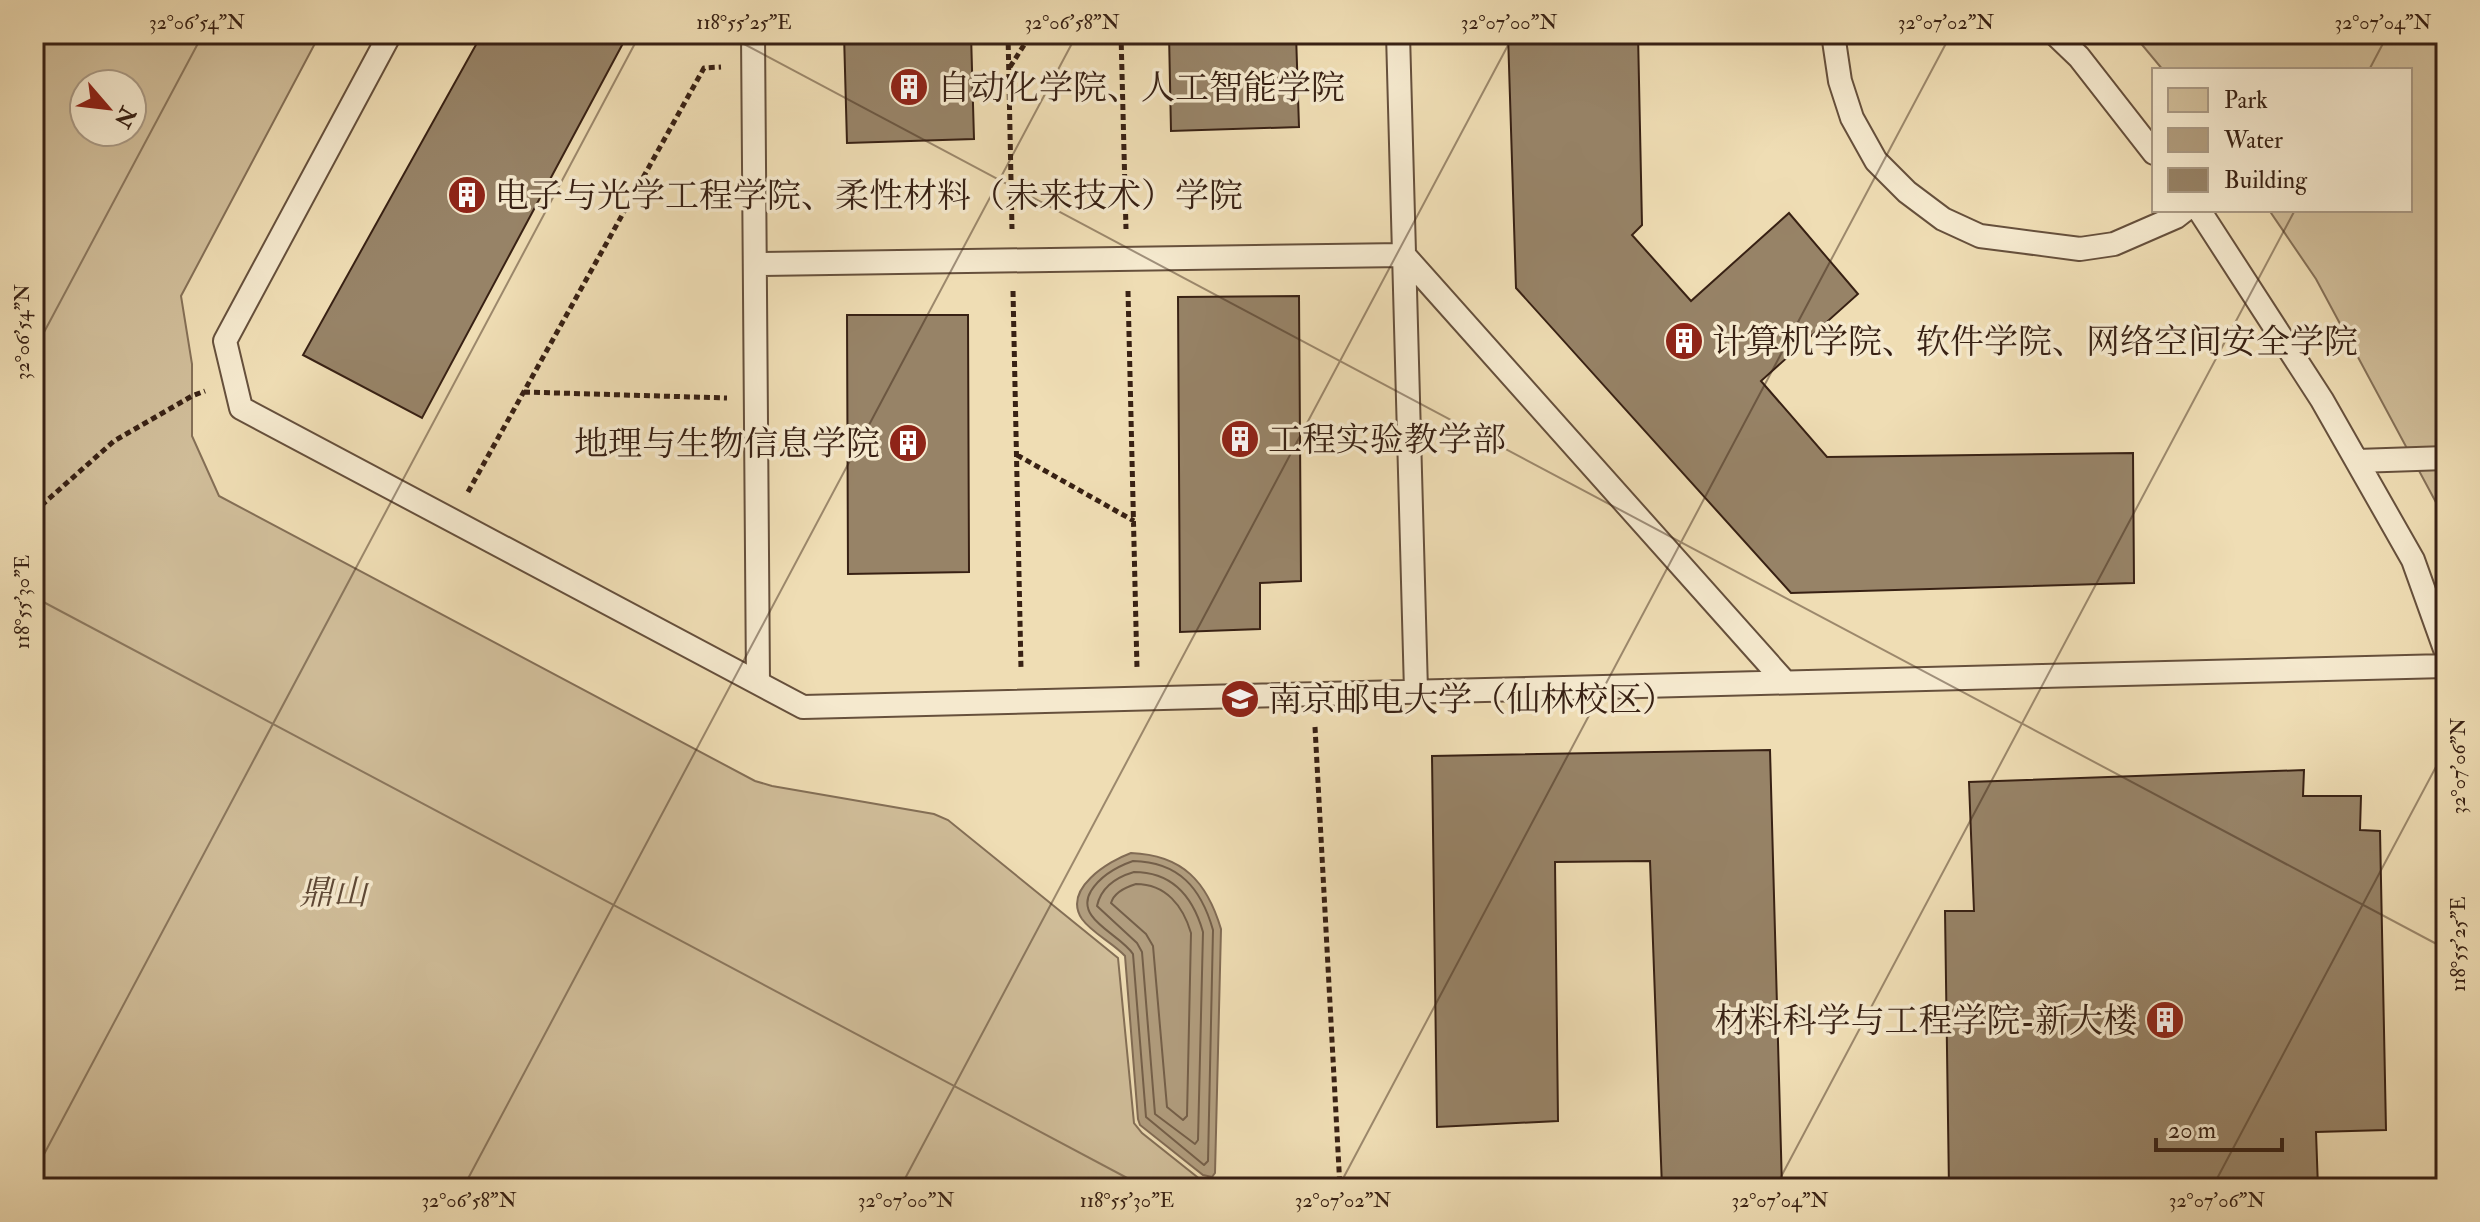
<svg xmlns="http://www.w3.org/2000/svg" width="2480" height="1222" font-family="'IM FELL Double Pica','Noto Serif SC',serif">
	<rect width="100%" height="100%" fill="#efddb4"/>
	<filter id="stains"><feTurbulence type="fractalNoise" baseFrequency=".0025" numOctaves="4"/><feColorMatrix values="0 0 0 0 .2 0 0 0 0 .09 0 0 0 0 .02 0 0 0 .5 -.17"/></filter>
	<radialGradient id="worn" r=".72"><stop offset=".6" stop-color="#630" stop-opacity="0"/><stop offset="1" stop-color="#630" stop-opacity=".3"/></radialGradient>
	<path fill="#d0bd99" stroke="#846f56" stroke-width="2" fill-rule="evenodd" d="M34 34H320L181 296 192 364V436L219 496 755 781 772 786 934 814 948 820 1118 958 1134 1123 1142 1133 1211 1188H34ZM84 84H132V132H84Z
		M2133 34H2446V521L2316 279 2269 210H2410V70H2163Z"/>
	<path fill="#b19d7e" stroke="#816b54" stroke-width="2" d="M1131 853C1183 855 1207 882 1221 929L1215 1173 1212 1177 1203 1175 1140 1125 1138 1119 1125 956C1113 943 1092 933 1082 919 1062 889 1109 861 1131 853Z"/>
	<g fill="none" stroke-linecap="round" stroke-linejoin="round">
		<path stroke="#745f49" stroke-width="2" d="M1133 861C1179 862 1201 888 1213 930L1208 1161 1204 1165 1146 1117 1133 954C1120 934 1074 919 1091 891 1101 875 1116 867 1133 861Z
			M1134 872C1172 872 1193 897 1203 932L1198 1140 1195 1144 1155 1114 1142 952 1137 943 1097 906C1101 887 1117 877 1134 872Z
			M1136 884C1166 884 1183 906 1191 933L1187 1116 1183 1120 1167 1107 1153 946 1146 934 1111 903C1114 893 1126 887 1136 884Z"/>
	</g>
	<path fill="#978367" stroke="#382114" stroke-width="2" d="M482 34H628L422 418 303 355Z
		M844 34H971L974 139 847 143Z
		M1169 34H1296L1299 127 1171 131Z
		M1508 34H1638L1642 225 1632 235 1691 301 1789 213 1858 294 1761 381 1827 457 2133 453 2134 583 1791 593 1516 288Z
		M1299 296 1301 581 1260 583V629L1180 632 1178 297Z
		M847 315H968L969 572 848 574Z
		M1770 750 1782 1188H1662L1650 861 1555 862 1558 1121 1437 1127 1432 756Z
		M2304 770 2303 796H2361L2360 830 2380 831 2386 1130 2316 1132 2318 1188H1949L1945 911H1974L1969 782Z"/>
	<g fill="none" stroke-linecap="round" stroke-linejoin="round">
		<g stroke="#66503c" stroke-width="26">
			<path id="service" d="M390 34 225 341 241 408 803 707 2446 666
				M753 34 758 683
				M1398 34 1416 691
				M1833 34 1840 81 1852 118 1876 161 1907 192 1943 219 1980 236 2080 249 2114 244 2176 217 2185 210
				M2055 34 2079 57 2154 153
				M2199 210 2322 400 2413 560 2446 652
				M755 264 1404 255 1785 682
				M2357 461 2446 458"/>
		</g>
		<path stroke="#382114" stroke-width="5" stroke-dasharray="6 4" stroke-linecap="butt" d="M1008 34 1012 229
			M1121 34 1126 229
			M1010 67 1031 34
			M1013 291 1021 669
			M1128 291 1137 669
			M524 392 727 398
			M1017 455 1134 521
			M468 492 704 68 721 67
			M34 512 114 441 192 396 205 391
			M1315 727 1340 1188"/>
		<use href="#service" stroke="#f5e9ce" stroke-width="22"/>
	</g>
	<path fill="none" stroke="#382114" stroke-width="2" stroke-opacity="0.45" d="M725 34 2446 949M2369 70 2388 34M34 351 203 34M34 597 1146 1188M34 1173 640 34M463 1188 1077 34M900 1188 1514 34M1338 1188 1951 34M1775 1188 2295 210M2212 1188 2446 748"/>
	<defs>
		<g id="building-disc" transform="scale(2)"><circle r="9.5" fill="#8f2418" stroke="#f5e9ce"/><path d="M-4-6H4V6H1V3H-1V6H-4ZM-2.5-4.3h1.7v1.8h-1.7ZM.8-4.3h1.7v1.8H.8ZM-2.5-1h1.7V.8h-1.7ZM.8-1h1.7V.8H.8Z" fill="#fff"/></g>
		<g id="university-disc" transform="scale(2)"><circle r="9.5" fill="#8f2418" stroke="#f5e9ce"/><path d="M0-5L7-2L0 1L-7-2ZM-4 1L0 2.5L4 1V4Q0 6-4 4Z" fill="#fff"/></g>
	</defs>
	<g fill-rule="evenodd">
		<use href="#building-disc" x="909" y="87"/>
		<use href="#building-disc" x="467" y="195"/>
		<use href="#building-disc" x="1684" y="341"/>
		<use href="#building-disc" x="1240" y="439"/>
		<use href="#building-disc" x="908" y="443"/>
		<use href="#university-disc" x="1240" y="699"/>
		<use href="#building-disc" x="2165" y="1020"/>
	</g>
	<g text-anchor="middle" stroke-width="7" stroke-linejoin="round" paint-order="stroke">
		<g font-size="34" fill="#382114" stroke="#f5e9ce" text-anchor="start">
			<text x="937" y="99">自动化学院、人工智能学院</text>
			<text x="495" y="207">电子与光学工程学院、柔性材料（未来技术）学院</text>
			<text x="1712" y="353">计算机学院、软件学院、网络空间安全学院</text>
			<text x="1268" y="451">工程实验教学部</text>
			<text x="880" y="455" text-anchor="end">地理与生物信息学院</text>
			<text x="1268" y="711">南京邮电大学（仙林校区）</text>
			<text x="2137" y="1032" text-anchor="end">材料科学与工程学院-新大楼</text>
		</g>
		<g font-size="34" font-style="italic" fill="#5e4835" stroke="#f5e9ce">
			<text x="333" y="904">鼎山</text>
		</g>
	</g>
	<rect width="2480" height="1222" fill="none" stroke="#efddb4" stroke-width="88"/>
	<rect x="2152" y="68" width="260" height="144" fill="#f5e9ce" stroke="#a99984" stroke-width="2"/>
	<rect x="2168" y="88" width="40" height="24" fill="#d0bd99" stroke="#a99984" stroke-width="2"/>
	<text x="2224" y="108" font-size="24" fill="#382114">Park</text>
	<rect x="2168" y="128" width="40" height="24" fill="#b19d7e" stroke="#a99984" stroke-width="2"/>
	<text x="2224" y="148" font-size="24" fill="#382114">Water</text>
	<rect x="2168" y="168" width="40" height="24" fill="#978367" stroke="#a99984" stroke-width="2"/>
	<text x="2224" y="188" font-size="24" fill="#382114">Building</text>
	<g transform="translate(108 108) rotate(118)"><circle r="38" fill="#f5e9ce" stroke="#a99984" stroke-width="2"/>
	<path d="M0-6L14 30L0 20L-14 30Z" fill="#8f2418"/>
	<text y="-12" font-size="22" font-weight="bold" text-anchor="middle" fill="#382114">N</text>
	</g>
	<path d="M2156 1138v12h126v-12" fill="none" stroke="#382114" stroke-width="4"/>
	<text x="2168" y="1138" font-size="24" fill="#382114" stroke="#f5e9ce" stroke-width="6" paint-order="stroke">20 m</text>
	<rect x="44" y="44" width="2392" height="1134" fill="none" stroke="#382114" stroke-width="3"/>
	<g font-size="20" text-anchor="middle" fill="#382114">
		<text x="197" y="29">32°06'54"N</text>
		<text x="744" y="29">118°55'25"E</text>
		<text x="1072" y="29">32°06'58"N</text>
		<text x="1509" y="29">32°07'00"N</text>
		<text x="1946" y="29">32°07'02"N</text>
		<text x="2383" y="29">32°07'04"N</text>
		<text transform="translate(22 332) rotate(-90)" y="7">32°06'54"N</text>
		<text transform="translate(22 602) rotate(-90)" y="7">118°55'30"E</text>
		<text transform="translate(2458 766) rotate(-90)" y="7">32°07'06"N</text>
		<text transform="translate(2458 944) rotate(-90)" y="7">118°55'25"E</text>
		<text x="469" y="1207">32°06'58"N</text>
		<text x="906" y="1207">32°07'00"N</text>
		<text x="1127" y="1207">118°55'30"E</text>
		<text x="1343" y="1207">32°07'02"N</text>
		<text x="1780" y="1207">32°07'04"N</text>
		<text x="2217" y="1207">32°07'06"N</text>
	</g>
	<rect width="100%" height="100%" filter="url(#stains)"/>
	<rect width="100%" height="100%" fill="url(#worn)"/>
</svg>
